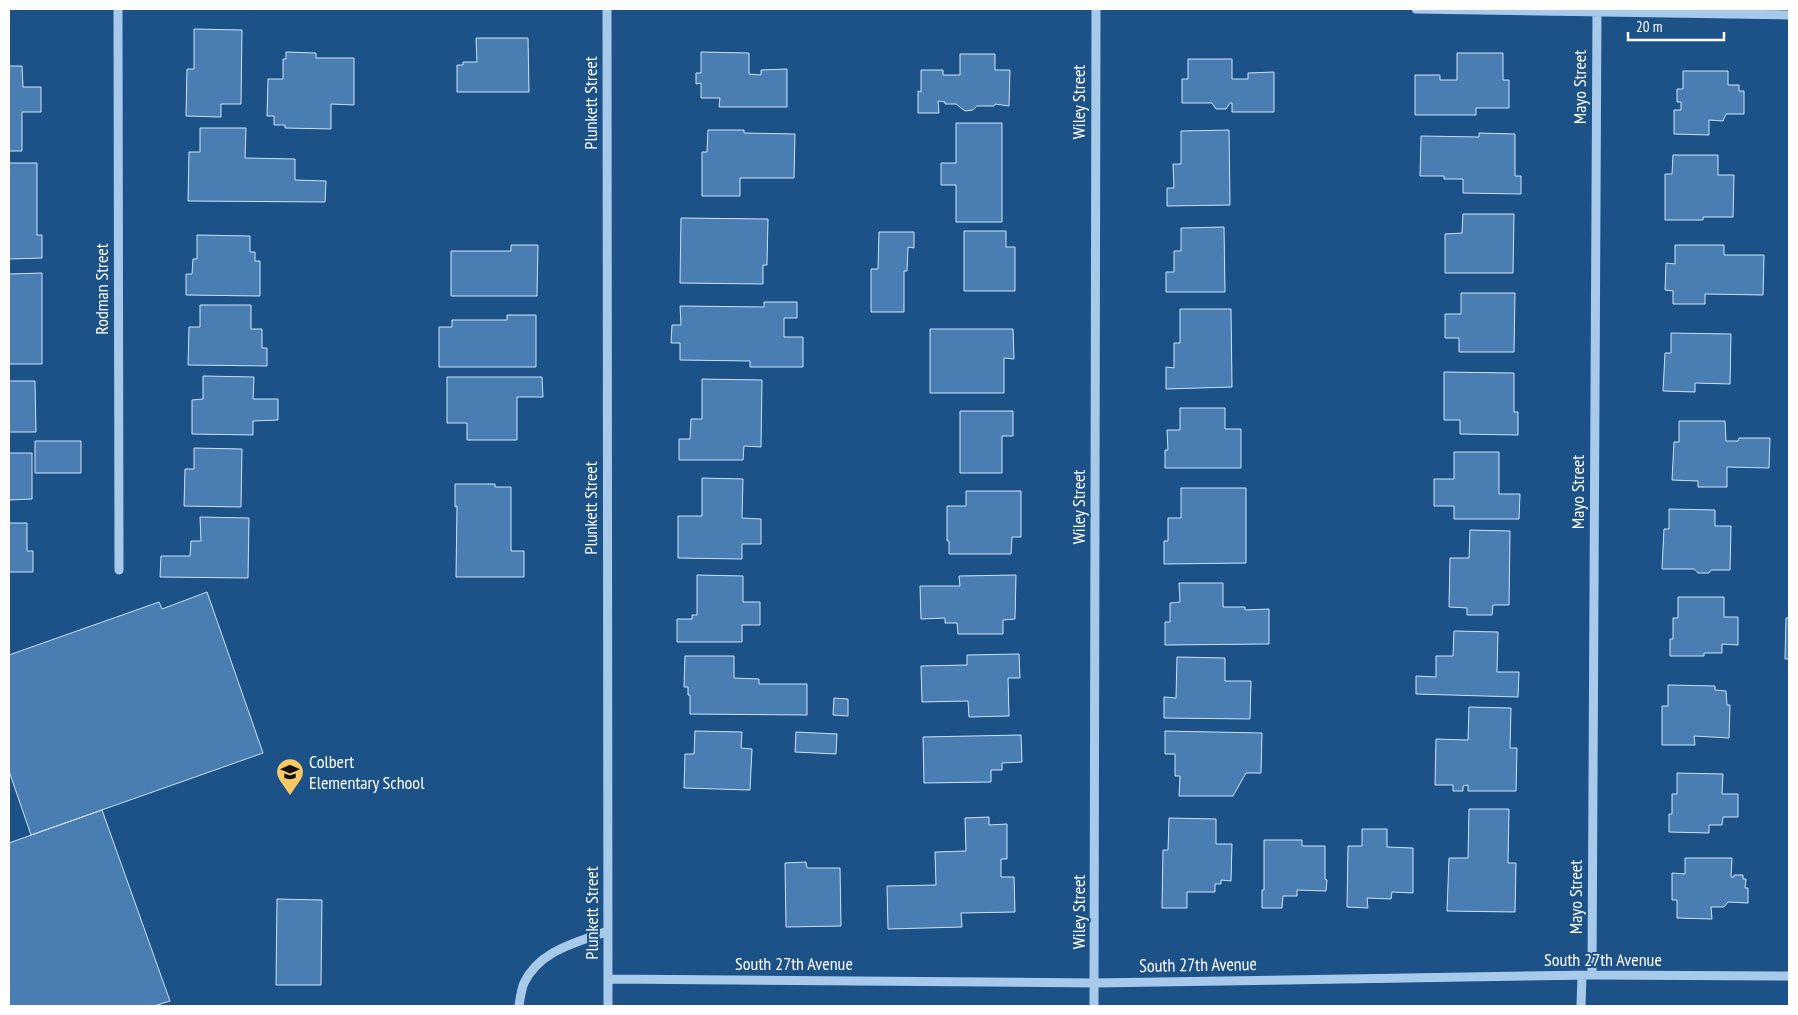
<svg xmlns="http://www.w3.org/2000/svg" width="1798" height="1015" font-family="'PT Sans Narrow',sans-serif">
	<rect width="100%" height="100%" fill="#1d5288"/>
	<path fill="#4a7eb2" stroke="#cce3f8" d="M194 29 242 30 241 104H221V117L186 116 187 69H194Z
		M476 38H528L529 92H457V65H463V62H477Z
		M286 52 316 53V58H354V105L331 104V129L285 128V125H274V116H267L268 79H283V59H286Z
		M701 52 749 53V74L761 75V70L787 69V107H719L720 98H701V83L696 84V73H701Z
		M1457 53H1503V80H1509V108H1476V115H1415V75H1440V80H1457Z
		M960 54H995V70H1010L1009 106 995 104 994 106H977L973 110 965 111 956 104H945V102L938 101 939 113H918V91L921 92V70H943V75H960Z
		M1188 59H1232V79H1248V73L1274 72V112H1232V103H1230L1226 109H1216L1212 103H1182V79H1188Z
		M9 66H22L23 87H41V112H22V151H9Z
		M1683 71H1728V85H1739V91H1744V114H1726L1723 121 1709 120V135L1674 134V110H1681V102H1677V89H1683Z
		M956 123H1002V222H956V185H941V163H956Z
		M200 128H246L245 158 295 159V180L326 181 325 202 188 201 189 152H200Z
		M708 130H744V133L795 134 794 178H740V196H702V152H707Z
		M1229 130 1230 205 1167 206V188H1174L1173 164H1181V131Z
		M1479 133 1515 134V176H1521V194L1463 193V179H1444V176H1420L1421 136 1479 137Z
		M1673 155H1718V175H1734L1733 217H1703V220H1665V174H1672Z
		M9 163H37V235H42V258L9 259Z
		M1463 214H1514L1513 273H1445V234L1462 233Z
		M681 218 768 219 767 265H763V284L680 283Z
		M1224 227 1225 292H1166V272H1174V251H1181V228Z
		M964 231H1006V247H1015V291H964Z
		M879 232H914V248L908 247 907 271H904V312H871V269H878Z
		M197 235 250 236V252H255V261H260V296L186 295V274H192L193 259H197Z
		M511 245H538L537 296H451V251H511Z
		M1675 245H1724V255H1764L1763 295 1705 294V304H1673V291L1665 290 1666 263 1675 264Z
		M42 273V364H9V274Z
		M1461 293H1515L1514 352H1459V338H1445V314H1461Z
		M764 302H797V318H784V337H803V367H750V361L680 360V343H671L672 325H681L680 306 764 307Z
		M200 305H251V329H262V348H267V366L188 365 189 327H200Z
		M1180 309H1231L1232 387 1166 389V367L1174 368V343H1180Z
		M507 315H536V367H439V327H452V320H507Z
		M930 329H1013L1014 359 1004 358V393H930Z
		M1671 333 1731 334 1730 384 1695 383V392L1663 391 1665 353H1671Z
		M1444 372 1514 373V412H1518V435L1460 434V420H1444Z
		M203 376 254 377 253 399H278V420L253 421V435L192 434V400L203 399Z
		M447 377H542L543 397H517V440H467V423H447Z
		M702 379 762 380 761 447 744 446 743 460H679V439H690L691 419H702Z
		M9 381H35L36 432H9Z
		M1180 408H1225V429H1241V468H1165V450H1168L1167 430H1180Z
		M960 411H1013V436H1002V473H960Z
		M1679 421H1725L1726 441H1738L1739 438H1770L1769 468 1727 467V487H1698V481L1672 480 1674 442H1679Z
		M35 441H81V473H35Z
		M194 448 242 449 241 507 184 506 185 469H194Z
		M1454 452H1499V494H1520L1519 519H1454V506H1434V479H1454Z
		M9 453H32V499L9 500Z
		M702 478 743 479 742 518 761 519V544H742V559L678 558V516H702Z
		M455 484H495V487H511V551H524V577H456L457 506 455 507Z
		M1181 488H1246V563L1164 564V541H1168V518H1181Z
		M966 491H1021V537H1012L1011 554H949V541H947V506H966Z
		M1669 509 1715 510V526H1731L1730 570H1711L1709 573H1698L1694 569H1662L1664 529H1669Z
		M200 517 249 518 248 578 160 577 161 556H190L191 541H201Z
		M9 523H27V551H33V572H9Z
		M1470 530 1510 531 1509 605H1493L1492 615H1467V608L1449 607 1450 558H1469Z
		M697 575 743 576V602H760V625H742V642H677V619H692V615H697Z
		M1016 575 1015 619 1003 620V634H958L957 623H945V618L921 619 920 586H960L959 576Z
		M1179 583H1223V607H1245V610L1269 609V644L1165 645V622H1170V603L1180 602Z
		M207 592 263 753 31 835 9 771V655L159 602 162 609Z
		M1678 597H1724V617H1738V645L1722 644V653H1704V656H1670V639H1673V618H1678Z
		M1786 618H1789V659H1785Z
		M1454 631 1498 632 1497 672H1519L1518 697 1416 694V676L1436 677V656H1453Z
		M1019 654 1020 678H1008L1009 716 969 717 968 701 922 702 921 666 967 665V655Z
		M685 656H734V678L759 679V684H807V715L690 714V695H688V687H684Z
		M1177 657 1225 658V681H1251L1250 719 1164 718V697L1176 698Z
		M1668 685 1715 686V690L1726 691 1727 705H1730L1729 738 1694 736 1695 745H1662V706H1668Z
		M834 698 848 699V716L833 715Z
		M1469 707 1511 708 1510 748H1517L1516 791H1468V785L1463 786V791H1453V785H1435L1436 739 1468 740Z
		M695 731 742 732 741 748 752 749 750 790 684 788 685 754H694Z
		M1165 731 1262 733 1261 773H1246L1233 796H1179L1180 776H1175V754H1165Z
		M796 732 837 734 836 754 795 752Z
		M1021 735 1022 762 1002 763V770H991V782L924 783 923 737Z
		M1677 773 1723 774 1722 794H1738V817H1723L1722 825H1709V833L1669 832V814H1672V794H1677Z
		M1469 809H1509L1508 863H1516L1515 912 1447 911 1449 858H1468Z
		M102 810 170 1001 154 1006H9V843Z
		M989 817V825L1007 824V859H1001V877H1014L1015 912 961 913 962 927 888 929 887 886 936 885 935 852 966 851 965 818Z
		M1169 818 1216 819V844H1232L1231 881 1221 880V884H1215V892H1187V908H1162L1163 850H1168Z
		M1362 829H1387V847L1413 848V893L1392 892 1391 899 1367 898 1368 908 1347 907 1348 846H1362Z
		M1264 840H1302V846H1325V879L1327 880 1326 891 1297 890V896H1283L1282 908H1262V890H1264Z
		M1685 858H1732L1731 877H1734V875H1743V879H1746L1745 888H1748V903L1728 902 1724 907H1711L1712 919 1677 918V900H1672V873L1685 874Z
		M806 862 807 868H840L841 926 786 927 785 863Z
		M277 899 322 900 321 985H276Z"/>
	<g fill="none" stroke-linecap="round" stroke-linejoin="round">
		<path stroke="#a7caeb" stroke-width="9" d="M118 9 119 570
			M607 9 608 1006
			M1416 9 1789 15
			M1592 975 1597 9
			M608 979 1095 983 1592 975 1789 976
			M519 1006C520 999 521 990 524 983 540 950 576 943 608 931
			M1094 1006 1096 9
			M1581 1006 1582 976"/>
	</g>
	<defs>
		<g id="school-pin" transform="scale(1.4375)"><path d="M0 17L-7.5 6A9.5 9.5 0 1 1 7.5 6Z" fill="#fbc866" stroke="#1d5288"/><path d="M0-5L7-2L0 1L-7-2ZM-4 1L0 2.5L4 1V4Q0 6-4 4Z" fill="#111"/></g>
	</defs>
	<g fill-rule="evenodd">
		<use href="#school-pin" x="290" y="772"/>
	</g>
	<g text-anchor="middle" stroke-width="4" stroke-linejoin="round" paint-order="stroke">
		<g font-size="18" fill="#fff" stroke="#1d5288">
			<text transform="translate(1580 87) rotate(-90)" y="6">Mayo Street</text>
			<text transform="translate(1079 102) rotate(-90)" y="6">Wiley Street</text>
			<text transform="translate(591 103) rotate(-90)" y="6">Plunkett Street</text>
			<text transform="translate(102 289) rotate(-90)" y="6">Rodman Street</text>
			<text transform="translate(1578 492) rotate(-90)" y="6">Mayo Street</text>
			<text transform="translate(1079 507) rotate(-90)" y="6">Wiley Street</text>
			<text transform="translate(591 508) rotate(-90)" y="6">Plunkett Street</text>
			<text transform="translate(1576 897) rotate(-90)" y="6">Mayo Street</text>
			<text transform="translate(1079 912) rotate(-90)" y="6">Wiley Street</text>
			<text transform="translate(592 913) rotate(-90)" y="6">Plunkett Street</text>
			<text x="1603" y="966">South 27th Avenue</text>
			<text x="794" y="970">South 27th Avenue</text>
			<text transform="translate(1198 965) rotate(-1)" y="6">South 27th Avenue</text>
		</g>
		<g font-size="18" fill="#fff" stroke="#1d5288" text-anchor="start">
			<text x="309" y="768">Colbert<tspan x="309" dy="21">Elementary School</tspan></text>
		</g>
	</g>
	<rect width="1798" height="1015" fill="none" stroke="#ffffff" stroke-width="20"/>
	<path d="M1628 32v8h96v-8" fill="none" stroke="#ffffff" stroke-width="2.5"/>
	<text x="1636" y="32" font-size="15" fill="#ffffff" stroke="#1d5288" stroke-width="4" paint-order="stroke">20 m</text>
</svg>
